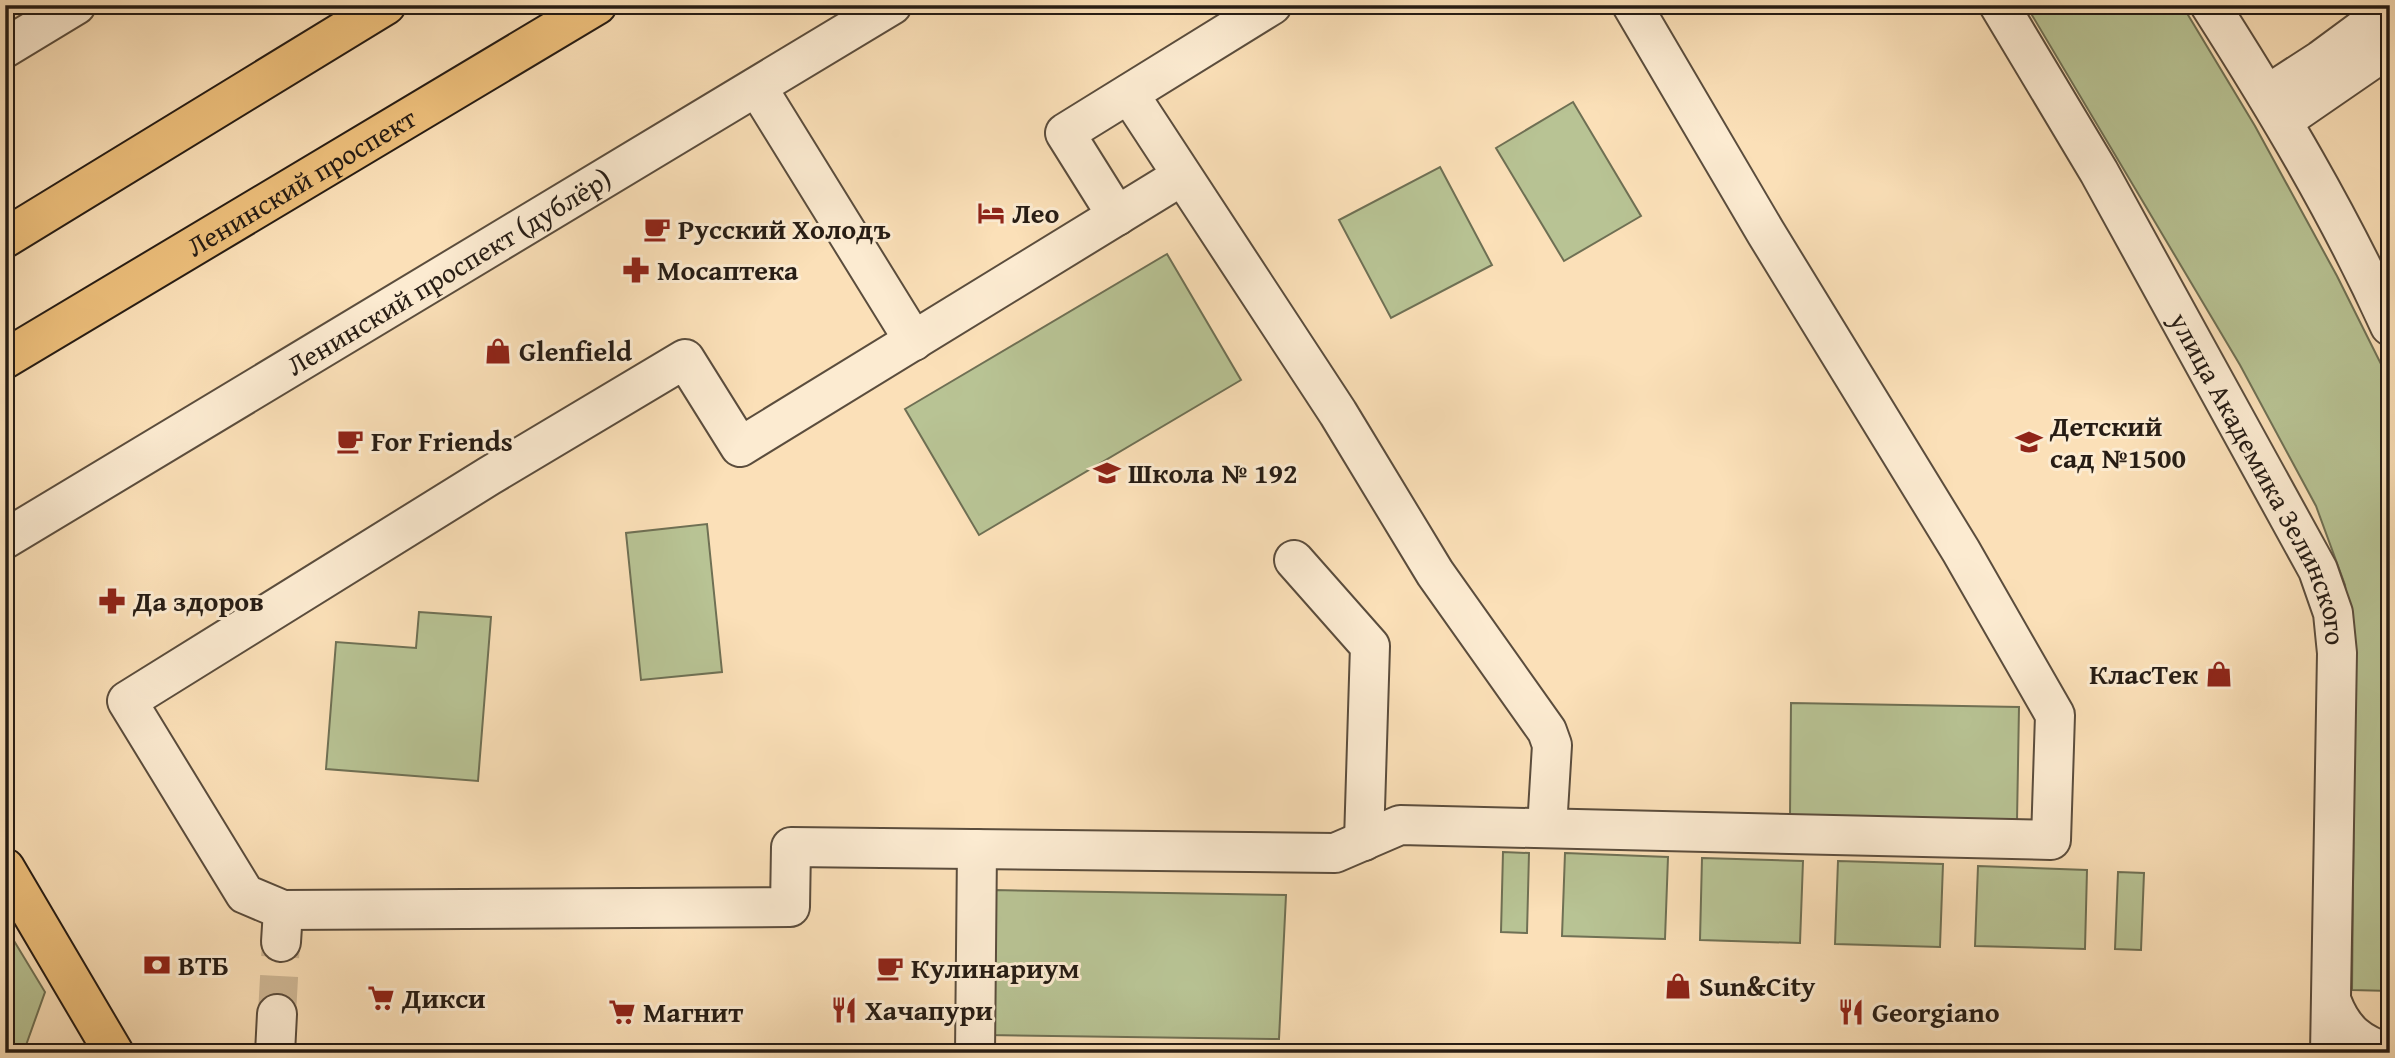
<svg xmlns="http://www.w3.org/2000/svg" width="2395" height="1058" font-family="'Gentium Book Plus',serif">
	<rect width="100%" height="100%" fill="#fbe0b8"/>
	<filter id="stains"><feTurbulence type="fractalNoise" baseFrequency=".00286" numOctaves="4"/><feColorMatrix values="0 0 0 0 .2 0 0 0 0 .09 0 0 0 0 .02 0 0 0 .5 -.17"/></filter>
	<radialGradient id="worn" r=".72"><stop offset=".6" stop-color="#630" stop-opacity="0"/><stop offset="1" stop-color="#630" stop-opacity=".3"/></radialGradient>
	<path fill="#b8c394" stroke="#6f7054" stroke-width="2" d="M2026 5H2182L2255 126 2337 276 2390 382V991L2352 990 2355 677 2345 585 2316 506 2240 365Z
		M1573 102 1641 216 1564 261 1496 148Z
		M1440 167 1492 265 1391 318 1339 220Z
		M1167 254 1241 380 979 535 905 409Z
		M707 524 722 672 641 680 626 533Z
		M419 612 491 617 478 781 326 769 336 642 416 648Z
		M1791 703 2019 707 2017 821 1790 816Z
		M1503 852 1529 853 1527 933 1501 932Z
		M1565 853 1668 857 1665 939 1562 936Z
		M1702 858 1803 861 1800 943 1700 940Z
		M1838 861 1943 864 1940 947 1835 944Z
		M1978 866 2087 870 2085 949 1975 946Z
		M2118 872 2144 873 2141 950 2115 949Z
		M993 890 1286 895 1279 1039 987 1035Z
		M5 926 45 992 25 1048 5 1047Z"/>
	<g fill="none" stroke-linecap="round" stroke-linejoin="round">
		<path stroke="#d0b997" stroke-width="38" stroke-dasharray="38 19" stroke-linecap="butt" d="M277 1014 281 942"/>
		<g stroke="#5b4d3d" stroke-width="42">
			<g id="minor">
				<path id="s1" d="M1999 5 2099 172 2318 570 2333 613 2337 653 2330 1053"/>
				<path d="M2210 5C2277 110 2338 212 2390 326"/>
				<path d="M5 48 76 5"/>
				<path d="M757 87 914 341"/>
				<path d="M1129 94 1338 413 1435 573 1547 731 1552 745 1547 828"/>
				<path d="M2267 95 2321 60 2390 9"/>
				<path d="M2284 120 2390 47"/>
				<path d="M1180 177 740 447 685 359 489 476 127 701 245 894 283 910 790 907 791 847 1335 853 1400 825 2051 840 2055 715 1961 551 1766 233 1632 5"/>
				<path d="M1117 216 1065 133 1272 5"/>
				<path id="s2" d="M5 539 892 5"/>
				<path d="M1294 560 1370 646 1364 841"/>
				<path d="M281 942 283 910"/>
				<path d="M2332 1002C2343 1031 2359 1044 2388 1053"/>
				<path d="M275 1053 277 1014"/>
				<path d="M975 1053 977 849"/>
			</g>
		</g>
		<g stroke="#261c14" stroke-width="42">
			<g id="major">
				<path d="M5 238 386 5"/>
				<path id="s3" d="M5 359 597 5"/>
				<path d="M5 868 114 1053"/>
			</g>
		</g>
		<use href="#minor" stroke="#fcebd1" stroke-width="38"/>
		<use href="#major" stroke="#eec07c" stroke-width="38"/>
	</g>
	<defs>
		<g id="hotel-bare" transform="scale(2.1)"><path d="M-6-4.5h1.5V1H6V5H4.5V3h-9V5H-6ZM-4 0a1.8 1.8 0 1 1 3.6 0ZM.5 0V-2.5h3Q6-2.5 6 0Z" fill="#8f2418" stroke="#fcebd1" stroke-width="2.5" paint-order="stroke"/></g>
		<g id="cafe-bare" transform="scale(2.1)"><path d="M-5.5-4.5H6V0H3Q3 3.5 0 3.5H-2.5Q-5.5 3.5-5.5 0ZM3-3.2v2h1.7v-2ZM-6 4.5H4V6H-6Z" fill="#8f2418" stroke="#fcebd1" stroke-width="2.5" paint-order="stroke"/></g>
		<g id="pharmacy-bare" transform="scale(2.1)"><path d="M-2-6h4v4h4v4h-4v4h-4v-4h-4v-4h4Z" fill="#8f2418" stroke="#fcebd1" stroke-width="2.5" paint-order="stroke"/></g>
		<g id="shop-bare" transform="scale(2.1)"><path d="M-5-2.5h2.3a2.7 3.5 0 0 1 5.4 0H5L5.5 6h-11ZM-1.5-2.5h3a1.5 2.3 0 0 0-3 0Z" fill="#8f2418" stroke="#fcebd1" stroke-width="2.5" paint-order="stroke"/></g>
		<g id="school-bare" transform="scale(2.1)"><path d="M0-5L7-2L0 1L-7-2ZM-4 1L0 2.5L4 1V4Q0 6-4 4Z" fill="#8f2418" stroke="#fcebd1" stroke-width="2.5" paint-order="stroke"/></g>
		<g id="bank-bare" transform="scale(2.1)"><path d="M-6-4H6V4H-6ZM0-2.3a2.3 2.3 0 1 0 0 4.6a2.3 2.3 0 1 0 0-4.6Z" fill="#8f2418" stroke="#fcebd1" stroke-width="2.5" paint-order="stroke"/></g>
		<g id="supermarket-bare" transform="scale(2.1)"><path d="M-6-5.5h2.5l.6 2H6L4.5 2H-2.5L-4.4-4H-6ZM-1.5 3.2a1.3 1.3 0 1 0 .1 0ZM3 3.2a1.3 1.3 0 1 0 .1 0Z" fill="#8f2418" stroke="#fcebd1" stroke-width="2.5" paint-order="stroke"/></g>
		<g id="restaurant-bare" transform="scale(2.1)"><path d="M-5-6h1v4h1v-4h1v4h1v-4h1v5L-1.5 .5V6h-2V.5L-5-1ZM5-6V6H3V1.5H1.5Q1.5-4 5-6Z" fill="#8f2418" stroke="#fcebd1" stroke-width="2.5" paint-order="stroke"/></g>
	</defs>
	<g fill-rule="evenodd">
		<use href="#hotel-bare" x="991" y="213"/>
		<use href="#cafe-bare" x="657" y="229"/>
		<use href="#pharmacy-bare" x="636" y="270"/>
		<use href="#shop-bare" x="498" y="351"/>
		<use href="#cafe-bare" x="350" y="441"/>
		<use href="#school-bare" x="2029" y="442"/>
		<use href="#school-bare" x="1107" y="473"/>
		<use href="#pharmacy-bare" x="112" y="601"/>
		<use href="#shop-bare" x="2219" y="674"/>
		<use href="#bank-bare" x="157" y="965"/>
		<use href="#cafe-bare" x="890" y="968"/>
		<use href="#shop-bare" x="1678" y="986"/>
		<use href="#supermarket-bare" x="381" y="998"/>
		<use href="#restaurant-bare" x="844" y="1010"/>
		<use href="#supermarket-bare" x="622" y="1012"/>
		<use href="#restaurant-bare" x="1851" y="1012"/>
	</g>
	<g text-anchor="middle" stroke-width="6" stroke-linejoin="round" paint-order="stroke">
		<g font-size="28" fill="#261c14" stroke="#fcebd1">
			<text dy="10" stroke="none"><textPath href="#s3" startOffset="345">Ленинский проспект</textPath></text>
			<text dy="10" stroke="none"><textPath href="#s2" startOffset="518">Ленинский проспект (дублёр)</textPath></text>
			<text dy="10" stroke="none"><textPath href="#s1" startOffset="542">улица Академика Зелинского</textPath></text>
		</g>
		<g font-size="28" font-weight="bold" fill="#261c14" stroke="#fcebd1" text-anchor="start">
			<text x="1012" y="223">Лео</text>
			<text x="678" y="239">Русский Холодъ</text>
			<text x="657" y="280">Мосаптека</text>
			<text x="519" y="361">Glenfield</text>
			<text x="2050" y="436">Детский<tspan x="2050" dy="32">сад №1500</tspan></text>
			<text x="371" y="451">For Friends</text>
			<text x="1128" y="483">Школа № 192</text>
			<text x="133" y="611">Да здоров</text>
			<text x="2198" y="684" text-anchor="end">КласТек</text>
			<text x="178" y="975">ВТБ</text>
			<text x="911" y="978">Кулинариум</text>
			<text x="1699" y="996">Sun&amp;City</text>
			<text x="402" y="1008">Дикси</text>
			<text x="865" y="1020">Хачапури</text>
			<text x="643" y="1022">Магнит</text>
			<text x="1872" y="1022">Georgiano</text>
		</g>
	</g>
	<rect width="2395" height="1058" fill="none" stroke="#fbe0b8" stroke-width="28"/>
	<rect x="7" y="7" width="2381" height="1044" fill="none" stroke="#261c14" stroke-width="3.5"/>
	<rect x="14" y="14" width="2367" height="1030" fill="none" stroke="#261c14" stroke-width="2"/>
	<rect width="100%" height="100%" filter="url(#stains)"/>
	<rect width="100%" height="100%" fill="url(#worn)"/>
</svg>
